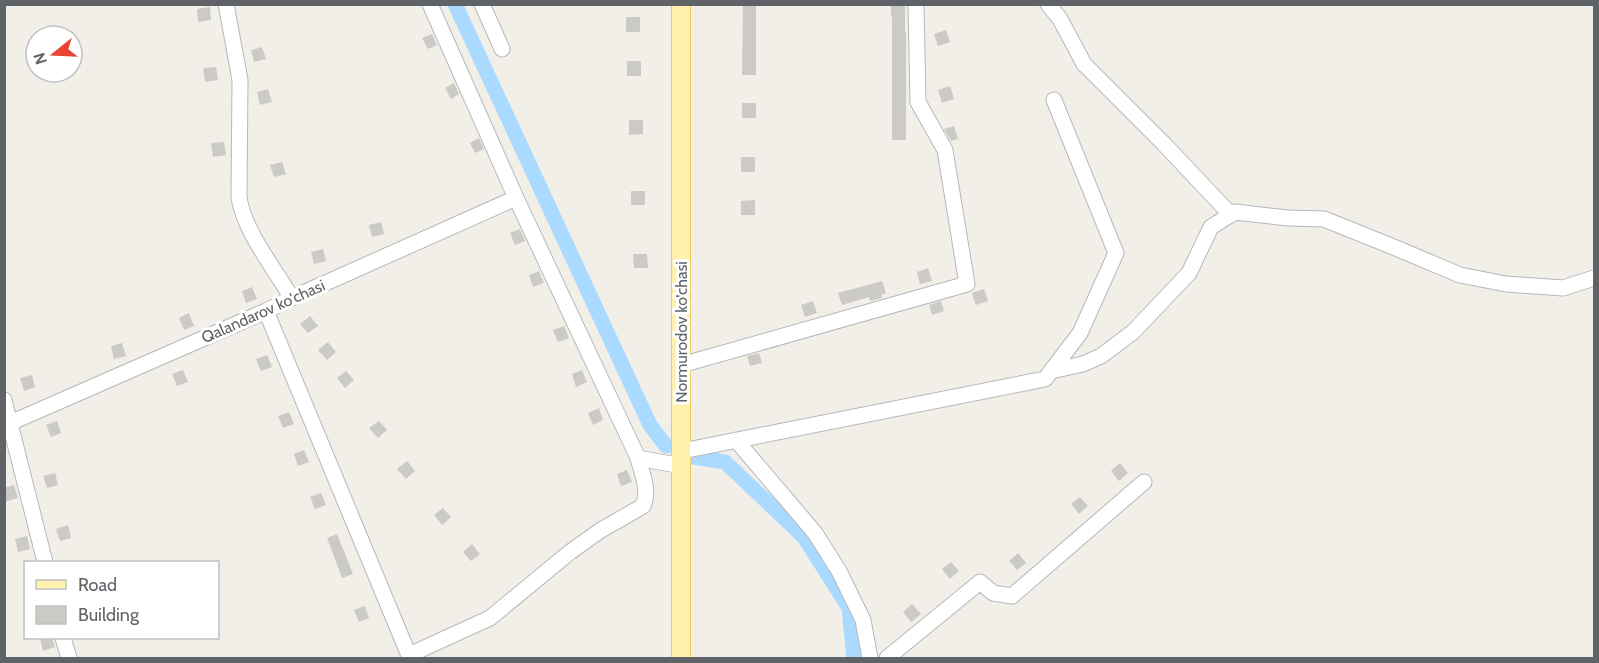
<svg xmlns="http://www.w3.org/2000/svg" width="1599" height="663" font-family="Cabin,sans-serif">
	<rect width="100%" height="100%" fill="#f1efe8"/>
	<g fill="none" stroke-linecap="round" stroke-linejoin="round">
		<path stroke="#aadaff" stroke-width="15" d="M455 4 650 425 666 446
			M694 457 725 462 804 537 849 608 854 658"/>
	</g>
	<path fill="#cccac5" d="M743 4H756V75H742Z
		M891 4H905V32H906V140H892V17H891Z
		M210 7 211 20 198 22 197 9Z
		M626 17H640V32H626Z
		M946 30 950 42 938 46 934 34Z
		M432 34 437 45 428 49 422 38Z
		M262 47 266 59 254 62 251 50Z
		M627 61H641V76H627Z
		M216 67 218 80 205 82 203 68Z
		M454 83 459 94 451 99 445 88Z
		M950 86 954 99 942 103 938 90Z
		M268 89 272 102 260 105 257 92Z
		M742 103H756V118H742Z
		M629 120H643V134L629 135Z
		M954 126 958 139 951 141 944 129Z
		M479 138 484 149 475 153 470 143Z
		M224 142 226 155 213 157 211 143Z
		M741 157H755V172H741Z
		M282 162 286 174 274 177 270 165Z
		M631 191H645V205H631Z
		M755 200V215H741V201Z
		M381 222 384 234 372 237 369 225Z
		M520 229 525 241 515 245 510 233Z
		M323 249 326 261 314 264 311 252Z
		M633 254H647L648 268H634Z
		M928 268 932 281 920 284 917 272Z
		M539 271 544 283 533 287 529 275Z
		M882 281 886 293 881 295 882 298 870 301 869 297 842 305 838 293Z
		M252 287 257 299 246 303 242 291Z
		M984 289 988 301 976 305 972 293Z
		M813 301 817 313 805 317 801 305Z
		M941 301 944 311 932 315 929 305Z
		M189 313 194 326 184 330 179 318Z
		M310 316 318 326 308 333 300 324Z
		M564 326 569 338 558 342 553 330Z
		M328 342 336 352 327 360 318 350Z
		M122 343 126 356 114 359 111 346Z
		M759 353 762 363 750 366 747 356Z
		M267 355 272 367 261 371 256 359Z
		M183 370 188 382 177 386 172 374Z
		M582 370 587 382 576 387 572 374Z
		M346 371 354 380 345 388 337 378Z
		M32 375 35 387 24 391 20 378Z
		M599 408 603 420 593 425 588 413Z
		M289 412 294 424 283 428 278 416Z
		M57 421 61 433 51 437 46 425Z
		M379 421 387 430 378 438 369 428Z
		M304 450 309 462 298 466 294 454Z
		M407 461 415 471 406 479 397 469Z
		M1120 463 1128 473 1119 481 1111 471Z
		M627 470 632 482 621 486 617 474Z
		M55 473 58 485 47 488 43 476Z
		M14 485 18 498 4 502V488Z
		M321 493 326 505 315 509 310 497Z
		M1080 497 1088 506 1079 514 1071 504Z
		M443 508 451 517 442 525 434 515Z
		M68 525 71 538 60 541 56 529Z
		M337 534 353 574 342 578 327 538Z
		M27 536 30 549 18 552 15 539Z
		M472 544 480 554 471 561 463 552Z
		M1018 553 1026 563 1017 570 1009 561Z
		M951 562 959 571 950 579 942 569Z
		M912 604 921 614 911 622 903 612Z
		M365 606 369 618 359 622 354 610Z
		M40 638H52L55 647 43 651Z"/>
	<g fill="none" stroke-linecap="round" stroke-linejoin="round">
		<g stroke="#b5b8bc" stroke-width="17">
			<path id="minor" d="M226 4 240 80 239 197C243 229 275 270 292 298
				M482 4 502 49
				M1048 4 1060 19 1084 64 1164 144 1231 215
				M266 311 410 658
				M681 365 967 284 945 150 918 102 916 4
				M1051 371 1083 364 1101 356 1133 332 1189 273 1211 227 1235 212 1288 218 1324 219 1396 248 1460 275 1506 284 1563 288 1594 278
				M4 400 45 562
				M10 423 266 311 292 298 516 198
				M736 440 815 533 839 571 863 620 870 658
				M682 451 1045 379 1080 333 1116 253 1054 100
				M638 458 682 466
				M63 638 69 658
				M409 655 490 618 570 552 601 530 643 506C650 490 642 474 638 458L516 198 430 4
				M887 658 980 582 993 593 1012 596 1144 482"/>
		</g>
		<g stroke="#f2c960" stroke-width="20">
			<path id="major" d="M681 4V658"/>
		</g>
		<use href="#minor" stroke="#fff" stroke-width="15"/>
		<use href="#major" stroke="#fff2af" stroke-width="18"/>
	</g>
	<g text-anchor="middle" stroke-width="6" stroke-linejoin="round" paint-order="stroke">
		<g font-size="16" fill="#5f6368" stroke="#fff">
			<text transform="translate(263 311) rotate(-24)" y="6">Qalandarov ko'chasi</text>
			<text transform="translate(681 332) rotate(-90)" y="6">Normurodov ko'chasi</text>
		</g>
	</g>
	<rect width="1599" height="663" fill="none" stroke="#5f6368" stroke-width="12"/>
	<rect x="24" y="561" width="195" height="78" fill="#ffffff" stroke="#bfc1c3" stroke-width="1.5"/>
	<rect x="36" y="580" width="30" height="9" fill="#fff2af" stroke="#bfc1c3" stroke-width="1.5"/>
	<text x="78" y="591" font-size="18" fill="#5f6368">Road</text>
	<rect x="36" y="606" width="30" height="18" fill="#cccac5" stroke="#bfc1c3" stroke-width="1.5"/>
	<text x="78" y="621" font-size="18" fill="#5f6368">Building</text>
	<g transform="translate(54 54) rotate(252)"><circle r="28" fill="#ffffff" stroke="#bfc1c3" stroke-width="1.5"/>
	<path d="M0-4.5L10 22L0 15L-10 22Z" fill="#ea4335"/>
	<text y="-9" font-size="16" font-weight="bold" text-anchor="middle" fill="#5f6368">N</text>
	</g>
</svg>
